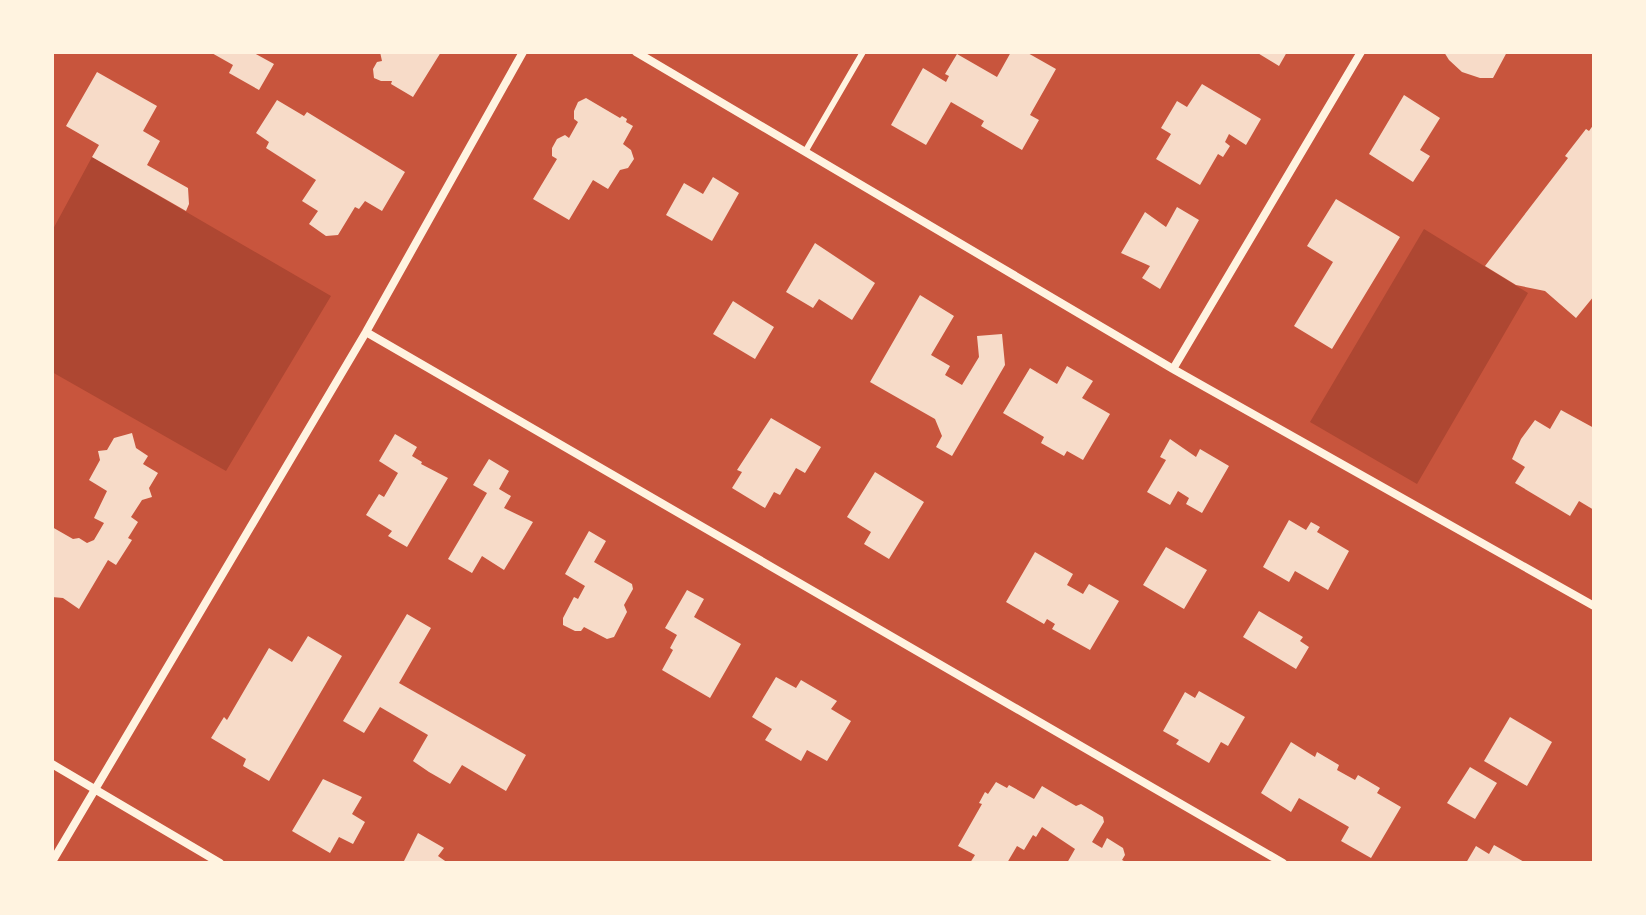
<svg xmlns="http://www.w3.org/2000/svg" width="1646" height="915" font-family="Overpass,sans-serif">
	<rect width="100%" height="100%" fill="#c8553d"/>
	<path fill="#ae4732" d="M92 157 331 296 226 471 52 372V231Z
		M1424 229 1528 293 1417 484 1310 422Z"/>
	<path fill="#f7dbc8" d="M210 52H252L274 64 259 90 229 73 233 65Z
		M380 52H441L413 97 391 84 392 81H381L374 78 373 69 377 62 382 61Z
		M1011 52H1026L1056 69 1030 115 1039 120 1022 150 981 126 984 121 951 102 926 145 891 125 923 68 946 82 949 76 945 74 957 54 997 77Z
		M1256 52H1287L1279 66Z
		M1444 52H1507L1493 78H1480L1462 72 1449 60Z
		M97 72 157 106 143 131 160 141 147 165 188 188 189 204 186 211 92 157 99 145 66 126Z
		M1202 84 1261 119 1246 145 1229 134 1225 142 1230 146 1223 157 1218 154 1200 185 1156 159 1171 134 1161 128 1177 101 1187 107Z
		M1404 95 1440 118 1420 150 1430 156 1413 182 1369 154Z
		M586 98 620 118 622 116 627 119 626 122 633 126 623 144 631 150 634 159 628 168 620 170 608 189 593 180 569 220 533 199 557 159 552 156V148L557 139 565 135 569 138 578 122 574 119V111L578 102Z
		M277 100 304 116 307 112 405 172 382 211 365 201 359 209 355 207 338 235 326 236 309 224 318 211 302 201 316 180 266 148 269 142 256 133Z
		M1594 124V296L1576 318 1545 291 1516 285 1485 266 1568 158 1565 156 1586 129 1589 131Z
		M713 177 739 193 712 241 666 215 684 183 703 194Z
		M1336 199 1400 237 1332 349 1294 326 1333 262 1307 246Z
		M1177 207 1199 220 1160 289 1142 278 1150 266 1121 253 1145 212 1166 227Z
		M815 243 875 283 852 320 819 299 813 308 786 292Z
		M920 295 954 316 931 355 950 366 945 375 962 385 979 357 977 336 1002 334 1005 365 952 456 936 447 942 436 935 419 870 382Z
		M733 301 774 327 755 359 713 334Z
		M1067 366 1093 381 1082 398 1110 414 1083 460 1067 451 1064 456 1041 443 1044 437 1003 413 1030 368 1057 384Z
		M1561 410 1594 428V510L1579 501 1570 516 1515 483 1525 467 1512 459 1521 439 1535 420 1550 429Z
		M771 418 821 447 805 473 796 468 780 495 774 492 765 508 732 488 742 472 737 470Z
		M132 433 136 448 148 456 143 464 158 473 149 488 152 497 142 500 131 517 138 522 128 538 132 540 116 565 108 560 79 609 63 598 52 597V527L73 539 79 538 87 543 94 540 104 523 94 518 107 491 89 480 100 460 98 451 107 450 114 438Z
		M395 434 417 447 412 456 422 462 421 464 448 478 407 547 388 536 392 531 366 515 379 494 384 497 398 473 379 461Z
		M1170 439 1196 457 1200 449 1229 466 1202 513 1186 504 1189 498 1178 491 1170 505 1147 492 1166 460 1160 457Z
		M489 459 509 471 499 489 511 496 504 508 533 522 504 570 482 556 472 573 448 559 487 493 473 485Z
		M875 472 924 502 889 559 864 544 871 532 847 517Z
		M1289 520 1306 530 1311 522 1320 527 1317 532 1349 551 1328 590 1295 571 1289 582 1263 567Z
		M589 531 606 541 594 562 632 584 633 589 624 605 627 612 614 637 607 639 584 627 581 631H575L563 625V618L574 597 578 599 585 586 565 574Z
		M1166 547 1207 570 1184 609 1143 585Z
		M1035 552 1073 574 1067 585 1083 594 1089 584 1119 601 1090 650 1052 629 1055 624 1047 619 1044 624 1006 602Z
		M687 590 704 599 694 617 741 644 710 698 662 670 673 650 670 648 677 635 665 628Z
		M1259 611 1303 637 1300 641 1309 647 1296 669 1243 637Z
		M407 614 431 628 399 683 526 755 506 791 462 765 450 784 429 772 413 761 428 735 380 707 364 733 343 721Z
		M308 636 342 656 269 781 243 766 246 759 211 738 224 717 227 720 269 648 292 662Z
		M776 677 796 688 801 680 837 701 831 709 851 721 827 761 807 750 801 761 765 740 772 729 752 717Z
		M1199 691 1245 717 1228 746 1221 742 1209 763 1176 744 1179 740 1163 731 1185 692 1195 698Z
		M1510 717 1552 742 1527 786 1484 761Z
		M1291 742 1315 757 1317 752 1339 765 1337 770 1355 780 1358 775 1380 788 1377 793 1401 807 1371 858 1341 841 1349 827 1299 798 1291 812 1261 793Z
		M1470 767 1497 783 1475 819 1447 803Z
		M323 779 362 797 352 814 365 822 353 844 339 837 330 853 292 831Z
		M996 782 1007 788 1009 785 1034 799 1042 786 1076 806 1081 804 1103 817 1104 822 1092 842 1102 848 1107 838 1123 848 1125 855 1122 860 1128 863H1067L1075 849 1042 827 1036 837 1033 835 1024 850 1017 846 1007 863H970L975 855 958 846 982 804 979 803 985 792 988 794Z
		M418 833 444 848 438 856 448 863H403Z
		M1494 845 1526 863H1466L1476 846 1489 854Z"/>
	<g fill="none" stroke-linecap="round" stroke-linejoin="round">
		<path stroke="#fff3e0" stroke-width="6" d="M805 152 863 52"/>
		<path stroke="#fff3e0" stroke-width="8" d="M636 52 1173 369 1594 606
			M366 332 1283 863
			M1173 369 1361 52
			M52 764 220 863
			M52 862 366 332 523 52"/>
	</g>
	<rect width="1646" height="915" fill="none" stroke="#fff3e0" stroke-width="108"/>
</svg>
